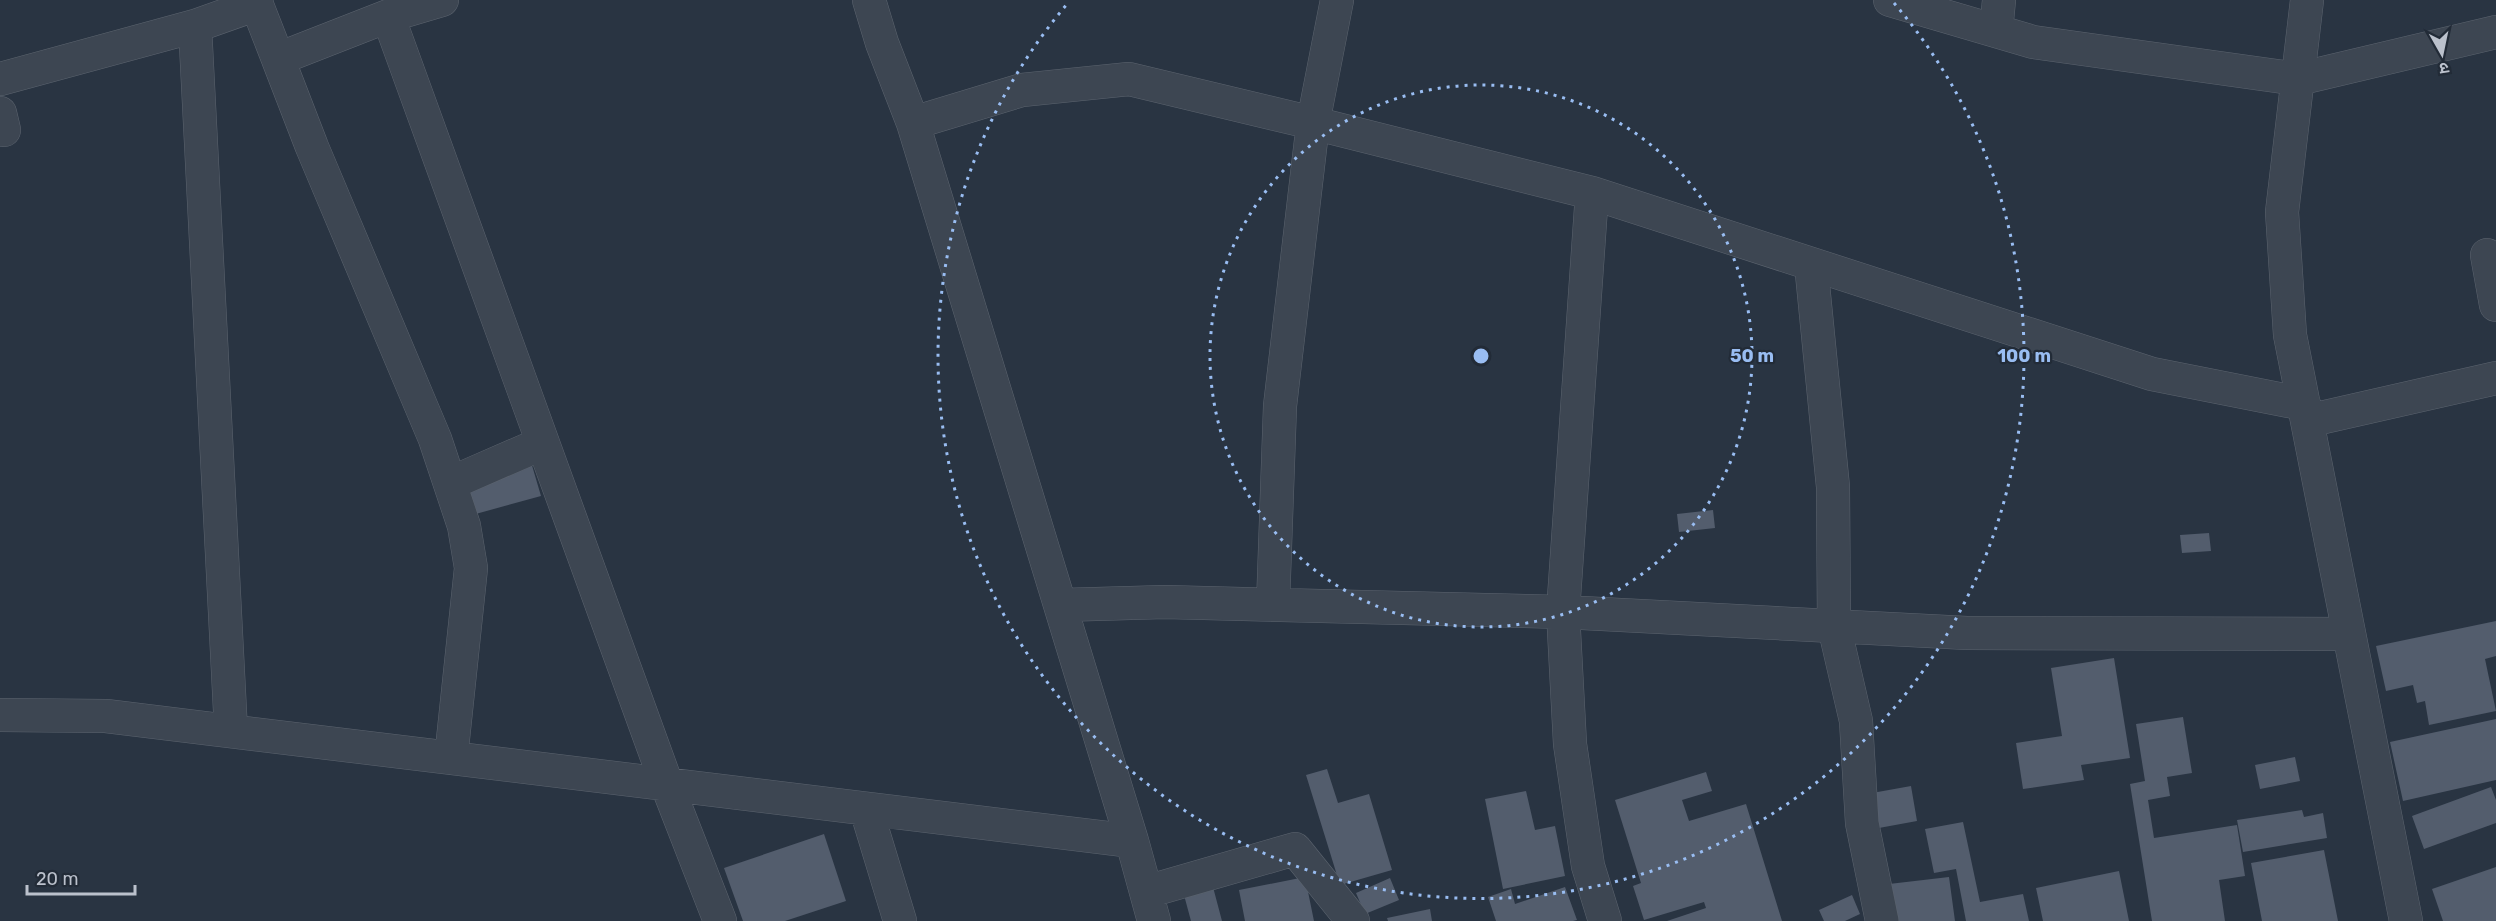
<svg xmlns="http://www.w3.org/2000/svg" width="2496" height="921" font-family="Rubik,'Noto Sans Devanagari',sans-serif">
	<rect width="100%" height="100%" fill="#293442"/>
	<path fill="#535d6d" d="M531 462 541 496 472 515 462 481Z
		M1713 510 1715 528 1679 532 1677 514Z
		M2209 533 2211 551 2182 553 2180 535Z
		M2496 621V656L2485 659 2496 711 2429 725 2425 701 2417 703 2413 685 2386 691 2376 646Z
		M2114 658 2130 758 2081 765 2084 780 2023 789 2016 743 2062 736 2051 668Z
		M2183 717 2192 773 2167 777 2170 796 2148 800 2154 838 2237 825 2245 876 2219 880 2225 921H2152L2130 784 2145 781 2136 724Z
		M2496 719V780L2403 801 2390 742Z
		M2295 757 2300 781 2260 789 2255 765Z
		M1327 769 1338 803 1369 794 1392 870 1340 885 1306 775Z
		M1706 772 1712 791 1682 800 1689 821 1746 804 1782 921H1667L1706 908 1704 902 1644 920 1633 886 1641 883 1615 800Z
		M1911 786 1917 821 1868 830 1861 795Z
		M2491 787 2496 800V823L2424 849 2412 816Z
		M1526 791 1535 830 1555 826 1565 876 1503 889 1485 799Z
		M2302 810 2304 817 2323 813 2327 838 2243 852 2237 820Z
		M1963 822 1980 902 2023 894 2029 921H1966L1956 869 1934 873 1925 829Z
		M824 834 846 901 785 921H743L724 868Z
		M2324 850 2338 921H2262L2251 863Z
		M2496 867V921H2443L2432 889Z
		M2119 871 2129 921H2043L2036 888Z
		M1305 877 1314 921H1245L1239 890Z
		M1949 877 1955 921H1893L1889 884Z
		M1390 878 1399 900 1365 914 1356 893Z
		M1213 887 1222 921H1191L1184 895Z
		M1565 887 1577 920 1573 921H1496L1488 897 1511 889 1515 904Z
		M1852 895 1860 914 1845 921H1824L1819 910Z
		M1430 909 1432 921H1388L1387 918Z"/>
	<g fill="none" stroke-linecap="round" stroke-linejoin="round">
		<g stroke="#5c646f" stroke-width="34">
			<path id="minor" d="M255 0 278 59
				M442 0 388 16 278 59 312 147 435 439 464 526 471 568 451 758
				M869 0 882 43 913 123 1132 841
				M1890 0 2033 42 2298 79 2496 32
				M2307 0 2282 212 2290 335 2406 921
				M388 16 667 785 720 921
				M1996 31 1999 0
				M0 79 195 26
				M0 113 4 130
				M913 123 1022 90 1129 79 1313 123 1337 0
				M2487 255 2496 305
				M1811 264 1833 487 1834 626 1856 721 1862 823 1882 921
				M2307 421 2496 378
				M451 483 543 443
				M1061 605 1165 602 1563 612 1592 193 2152 374 2304 404
				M1273 605 1280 406 1313 123 1592 193
				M0 715 106 716 1132 841 1154 921
				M231 731 195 26 257 4
				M866 809 900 921
				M1146 892 1295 849 1353 921
				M1605 921 1588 866 1570 744 1563 612 1967 633 2349 634"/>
		</g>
		<use href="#minor" stroke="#3d4652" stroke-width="33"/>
	</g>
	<g fill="none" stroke="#99bdf2" stroke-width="3" stroke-dasharray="3 6">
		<circle cx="1481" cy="356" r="271"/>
		<path d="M1894 3A543 543 0 1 1 1068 3"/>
	</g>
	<circle cx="1481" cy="356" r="9" fill="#99bdf2" stroke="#222b37" stroke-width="3"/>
	<g font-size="18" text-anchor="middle" font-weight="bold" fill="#99bdf2" stroke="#222b37" stroke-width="4.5" stroke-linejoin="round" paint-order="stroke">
		<text x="1752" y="362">50 m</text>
		<text x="2024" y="362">100 m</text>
	</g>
	<g transform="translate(2442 54) rotate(171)" stroke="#222b37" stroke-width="4.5" paint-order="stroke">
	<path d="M0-4.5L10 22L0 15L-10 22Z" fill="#bbc1cc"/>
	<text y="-9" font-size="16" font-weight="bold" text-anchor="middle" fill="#bbc1cc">उ</text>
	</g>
	<path d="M27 885v9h108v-9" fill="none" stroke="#bbc1cc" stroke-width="3"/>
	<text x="36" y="885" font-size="18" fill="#bbc1cc" stroke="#222b37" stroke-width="4.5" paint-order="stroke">20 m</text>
</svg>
